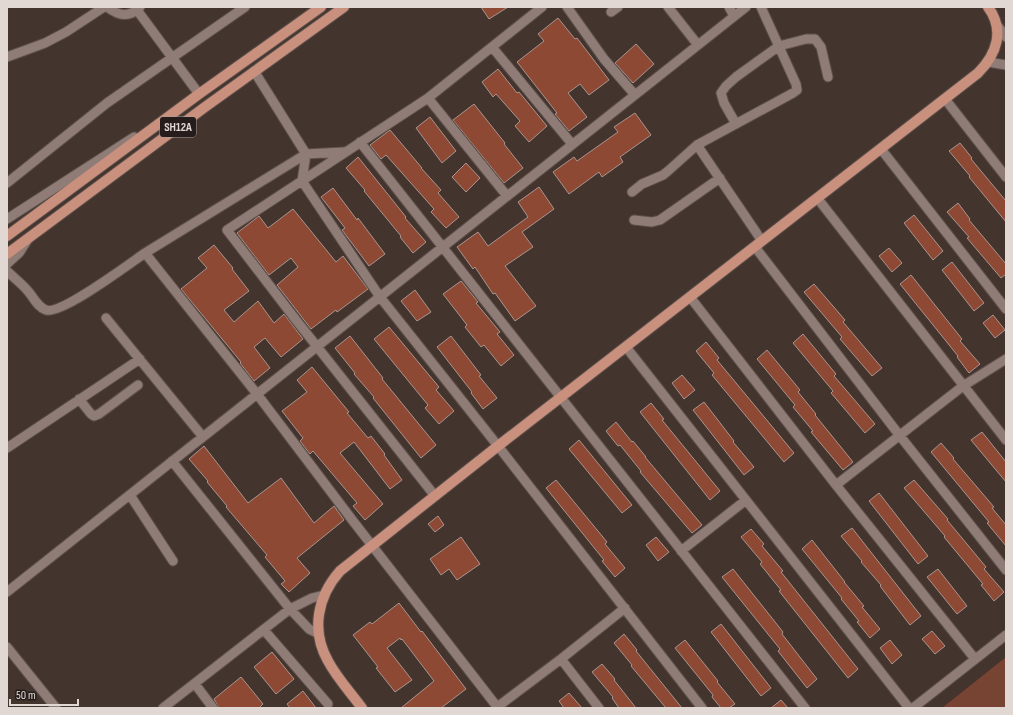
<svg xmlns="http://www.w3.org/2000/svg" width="1013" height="715" font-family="'Sofia Sans Condensed',sans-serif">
	<rect width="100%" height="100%" fill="#44342e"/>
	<path fill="#774332" d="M1006 657V708H942Z"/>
	<path fill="#8d4933" stroke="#a9958f" d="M481 7H508L489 19Z
		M558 18 575 39 577 38 609 80 589 95 580 84 568 93 587 117 569 131 555 114 557 113 517 62 544 41 538 34Z
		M636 44 654 64 633 83 615 63Z
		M498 69 517 93 519 92 547 126 529 142 515 126 520 121 496 94 493 97 482 82Z
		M474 104 505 143 504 144 523 168 504 183 453 120Z
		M635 113 651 135 620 157 623 162 602 177 599 172 569 194 553 172 574 157 577 161 618 132 614 127Z
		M430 117 456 151 442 163 416 128Z
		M390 130 422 168H421L441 190 438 193 459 217 446 228 431 212 434 209 386 155 381 159 370 145Z
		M960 143 972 158 971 159 1006 201V222L969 177 970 176 949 151Z
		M358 157 406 217 405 218 426 242 413 253 400 237 401 236 364 191 365 190 346 168Z
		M466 163 480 178 466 192 452 177Z
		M539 187 554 209 522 232 533 247 505 266 536 306 515 321 495 293 493 294 475 267 473 269 457 247 478 232 488 246 528 217 518 202Z
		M333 188 357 220 358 218 385 254 369 266 342 230 345 228 321 197Z
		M958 203 970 219 969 220 1006 264V274L1001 278 967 238 969 237 947 212Z
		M293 209 336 262 343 256 368 289 337 312 336 310 311 329 277 285 298 267 291 258 269 275 237 233 259 216 268 228Z
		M914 215 943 251 933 260 904 223Z
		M214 245 233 268 232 269 249 291 224 310 234 322 258 301 274 323 284 314 303 339 281 357 265 338 254 347 270 368 254 381 240 363 241 362 181 289 207 268 198 258Z
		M889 248 902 263 892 272 879 256Z
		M952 262 984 303 974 311 942 270Z
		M911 275 962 339 960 341 980 364 969 373 957 357 958 356 900 284Z
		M461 281 478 302 476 303 500 332 497 334 514 355 501 366 484 345 481 347 465 327 467 325 443 294Z
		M814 284 845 320 843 322 882 368 872 376 840 339 842 337 804 292Z
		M415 290 431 312 417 321 401 301Z
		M993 315 1005 330 995 338 983 323Z
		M389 327 439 387 436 390 454 411 439 424 425 408 428 405 374 339Z
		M803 334 836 374 834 376 875 424 865 433 831 393 833 391 793 343Z
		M350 336 383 378 382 379 436 445 421 458 373 398 374 397 354 374 355 373 335 348Z
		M451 336 481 375 479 376 497 398 483 409 471 393 472 392 437 347Z
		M706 342 719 358 717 360 794 453 784 462 712 375 714 373 696 351Z
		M767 350 800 390 798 392 816 414 815 415 853 462 843 470 811 432 813 431 793 407 795 405 757 359Z
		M312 367 349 412 347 413 368 438 371 436 385 454 384 455 402 480 390 489 354 442 340 453 383 504 365 520 353 506 357 503 313 451 310 454 300 441 303 438 282 411 307 392 297 380Z
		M682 375 695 390 684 399 672 383Z
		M704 402 734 441 733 442 754 467 744 475 693 410Z
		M651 403 664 419 662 420 720 491 710 500 640 412Z
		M616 422 632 442 633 441 646 457H645L702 525 692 533 640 472 641 471 620 445 618 446 606 431Z
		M982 432 1006 462V482L971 440Z
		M579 440 632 505 622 513 569 449Z
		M941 443 954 458 953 459 994 507 992 508 1006 525V546L987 523 989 522 931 452Z
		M204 446 248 503 281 478 314 523 334 506 344 520 297 558 310 573 289 592 281 584 285 581 265 557 267 555 226 507 227 506 207 482 208 481 189 459Z
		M556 480 607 542 605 544 625 568 615 577 602 561 604 560 546 488Z
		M914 480 948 519 947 520 986 567 984 569 1004 592 994 601 981 585 983 584 944 537 945 536 904 488Z
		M879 493 928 556 918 564 869 501Z
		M438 516 444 525 435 532 428 524Z
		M852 528 921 616 910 625 880 586 881 585 861 562 862 561 841 536Z
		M751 529 764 544 762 546 783 571 781 572 858 669 848 678 779 591 781 590 760 564 762 562 741 537Z
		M461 537 480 564 457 580 449 569 441 575 430 559Z
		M656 537 669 552 658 561 646 545Z
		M812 540 845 582H844L864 606 862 607 880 629 870 638 857 622 859 621 841 599 842 598 802 549Z
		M733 569 783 632 782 634 817 679 807 688 778 651 780 649 722 577Z
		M938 569 967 606 957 614 927 577Z
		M399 603 421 632 422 631 466 689 441 708H401L434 681 402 639 401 640 400 638 387 648 412 680 395 692 376 668 378 667 353 635 370 622 372 624Z
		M721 624 771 688 761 696 711 632Z
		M932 631 945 646 935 654 922 639Z
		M624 634 637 650 636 651 682 708H666L631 666 632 665 614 643Z
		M685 640 718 681 717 682 735 704 729 708H721L712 697 713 695 675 648Z
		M890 640 902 655 892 664 880 648Z
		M272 652 294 679 276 694 254 667Z
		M602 664 615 679 614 680 636 708H619L612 698 613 697 592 672Z
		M241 677 263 704 259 708H219L214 699Z
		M303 691 316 708H290L287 704Z
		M569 693 582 708H564L559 701Z
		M781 700 788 708H771Z"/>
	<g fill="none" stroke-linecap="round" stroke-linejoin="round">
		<g stroke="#5d504b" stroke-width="11">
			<path id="minor" d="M107 7C119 16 129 18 140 7
				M567 7 604 59 635 95
				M668 7 698 45
				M729 7 734 16
				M137 10 199 94
				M611 12 618 7
				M997 25 1006 37
				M492 47 572 144
				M7 57 45 43 66 32 104 7
				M988 62 1006 65
				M254 71 306 154 302 181 380 297 498 446 702 708
				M428 98 507 196
				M945 99 1006 177
				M736 124 724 103 721 93 726 86 736 77 779 46 806 39H815L821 47 828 77
				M360 142 805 708
				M697 145 762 241
				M881 149 1006 309
				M344 152 306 154 145 253 257 394 353 521 498 708
				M7 183 107 103 245 7
				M632 192 642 184 663 175 668 171 697 145 793 93 797 90 796 84 761 7
				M818 199 1006 440
				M7 219 134 137
				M634 220 652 222 660 220 720 178
				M755 247 900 436 1006 570
				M7 264 19 253 28 239
				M7 271C14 278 21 283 27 290 33 296 37 307 46 310 61 315 129 264 145 253
				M690 297 836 485 975 659
				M106 318 203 437
				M626 347 909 708
				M79 399 91 414 94 416 99 414 138 385
				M7 448 140 359
				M172 461 290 609 309 629 319 634
				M836 485 963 386 1006 359
				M130 495 173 561
				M435 496 296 320 227 230 428 98 542 7
				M681 551 746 500
				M7 592 746 7
				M264 630 328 704
				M7 647 56 708
				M561 659 599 708
				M195 684 213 708
				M163 708 290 609 312 598 324 595
				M496 708 561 659 625 608
				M913 708 1006 635"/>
		</g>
		<g stroke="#5d504b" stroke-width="12">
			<path id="major" d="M7 236 199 94 321 7
				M7 254 205 107 344 7
				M362 708C351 693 337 678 328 661 311 631 317 597 340 571L498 446 978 73C997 54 1005 30 988 7"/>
		</g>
		<use href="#minor" stroke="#8f7c76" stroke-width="9"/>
		<use href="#major" stroke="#c9907d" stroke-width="10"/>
	</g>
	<g text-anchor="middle" stroke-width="3" stroke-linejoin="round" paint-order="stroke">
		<rect fill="#251d1b" stroke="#a99f9c" stroke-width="1" x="160" y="117" width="36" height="20" rx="3"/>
		<g font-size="12" font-weight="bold" fill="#e1d7d3">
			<text x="178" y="131">SH12A</text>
		</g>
	</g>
	<rect width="1013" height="715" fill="none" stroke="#e1d7d3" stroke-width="16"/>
	<path d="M10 699v6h68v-6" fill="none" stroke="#e1d7d3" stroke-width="2"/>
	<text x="16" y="699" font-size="12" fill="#e1d7d3" stroke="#251d1b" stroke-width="3" paint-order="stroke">50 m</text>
</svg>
